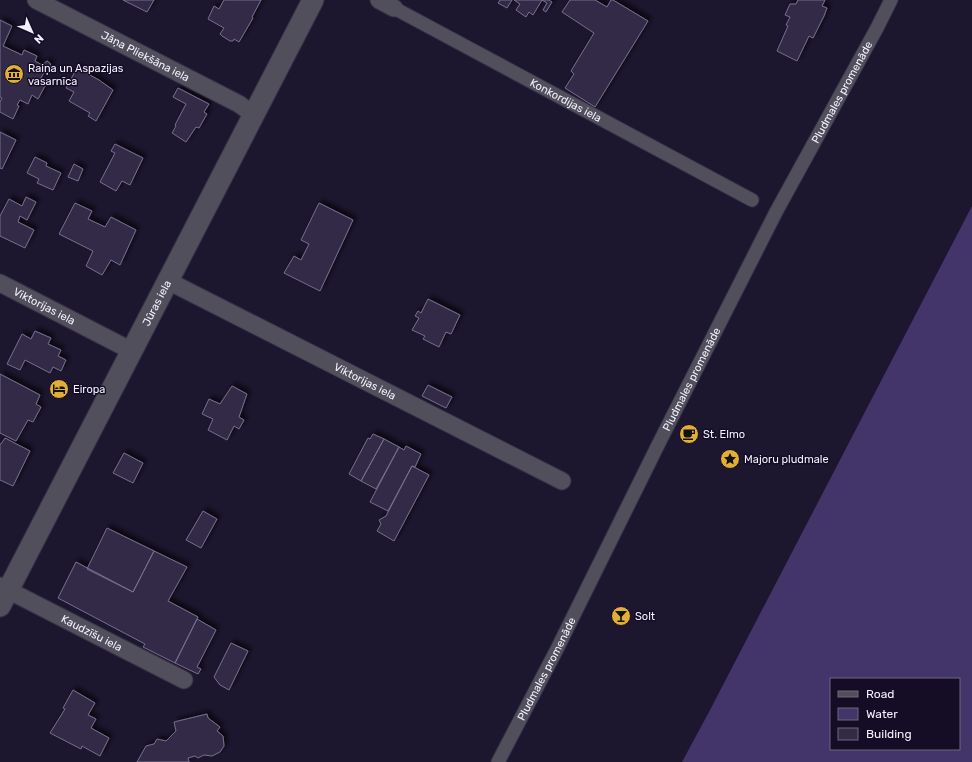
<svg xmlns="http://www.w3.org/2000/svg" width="972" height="762" font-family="Rubik,sans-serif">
	<defs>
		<filter id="shadow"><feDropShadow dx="3.5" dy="-3.5" stdDeviation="2" flood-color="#0009"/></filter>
	</defs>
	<rect width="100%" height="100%" fill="#1d162f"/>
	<path fill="#43346a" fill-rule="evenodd" d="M972 206V762H682L710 710ZM831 679H959V749H831Z"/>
	<path fill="#322b46" stroke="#756f8e" filter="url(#shadow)" d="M123 0H154L147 12Z
		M224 0H261L252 17 253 18 239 42 234 39 233 41H230L222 36 220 34 224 28 208 19 214 6 219 9Z
		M500 0H512L507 8 498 3Z
		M514 0H549L552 2 546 12 543 10 547 3 542 0 533 15 529 12 526 17 516 10 520 4Z
		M570 0H595L607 7 611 0H613L648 21 595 107 565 88 574 74 571 71 594 33 562 12Z
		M798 0H825L822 6 827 8 824 16 813 38 809 36 797 61 777 51 788 26 786 25 790 17 785 15 790 4H796Z
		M0 20 12 26 3 46 22 55 24 50 37 56 35 61 42 65 47 61 50 63 51 66 50 70 45 71 38 83 45 86 38 99 32 95 28 104 20 100 17 105 19 106 13 119 0 112V102L2 98 0 97Z
		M77 68 99 80 113 90 96 121 88 116 90 113 69 101 74 92 66 88Z
		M178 88 209 104 204 112 207 114 199 128 196 127 186 142 172 133 176 126 175 125 186 104 173 97Z
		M0 132 16 140 2 169 0 168Z
		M115 144 143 158 130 185 122 181 116 191 100 182 115 153 111 151Z
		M35 157 47 163 46 166 61 173 53 190 37 183 39 179 27 173Z
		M74 164 83 169 78 181 68 177Z
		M26 197 36 202 27 220 20 216 18 222 34 230 25 248 0 236V216L9 199 22 206Z
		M75 203 92 211 88 219 105 227 111 217 136 230 120 265 111 260 102 275 86 266 93 251 59 234Z
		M319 203 353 220 320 291 284 273 294 256 301 260 309 244 301 240Z
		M428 299 460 315 451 334 446 332 439 347 423 339 425 336 412 330 419 318 415 316 418 311 421 313Z
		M35 331 51 338 48 344 61 350 58 356 66 360 61 371 53 367 50 373 25 360 20 370 7 364 22 334 31 339Z
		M0 374 40 395 36 404 41 407 33 422 28 420 16 441 0 433Z
		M428 385 452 397 446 408 422 396Z
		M232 386 247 394 239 417 244 420 239 429 234 426 227 440 208 430 213 419 202 414 209 399 220 404Z
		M373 434 384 439 361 481 349 474 368 438 370 439Z
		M5 438 30 451 13 486 0 480V444H1Z
		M384 439 399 447 376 489 361 481Z
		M406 446 421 454 415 467 412 466 388 511 370 502 399 447 404 450Z
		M124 453 143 463 133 483 113 473Z
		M412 466 429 475 394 541 377 531 381 524 379 520 386 516Z
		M203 511 217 519 201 548 186 540Z
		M107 528 154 551 133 592 87 569Z
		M154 551 187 567 168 601 198 617 175 663 143 647 145 644 58 598 76 562 133 592Z
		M197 619 216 630 197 667 201 669 198 674 175 663Z
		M231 643 248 651 229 690 220 685 214 677Z
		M73 690 95 703 88 715 96 719 91 728 109 738 100 756 82 746 81 749 50 733 65 709 63 708Z
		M207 714 208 718 220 727 217 731 223 736 224 746 220 752 212 756 204 755 198 758 195 756 188 758 189 762H137L146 746 154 744 157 739 166 741 176 731 174 722Z"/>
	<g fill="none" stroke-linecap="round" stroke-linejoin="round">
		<g stroke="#373048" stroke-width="15">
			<g id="pedestrian">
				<path id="s1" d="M394 8 752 200"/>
				<path id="s2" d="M498 762 557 649 659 443 776 212 877 28 891 0"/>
			</g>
		</g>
		<g stroke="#373048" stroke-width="19">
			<g id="minor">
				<path id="s3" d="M36 0 239 104 254 115"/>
				<path d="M379 0 394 8"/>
				<path id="s4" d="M168 281 562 481"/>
				<path id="s5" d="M0 283 132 351"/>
				<path id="s6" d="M0 586 184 680"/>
			</g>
		</g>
		<g stroke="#373048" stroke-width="23">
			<g id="tertiary">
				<path id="s7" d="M0 606 313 0"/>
			</g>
		</g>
		<use href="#pedestrian" stroke="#514f5c" stroke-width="13"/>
		<use href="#minor" stroke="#514f5c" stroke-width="17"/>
		<use href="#tertiary" stroke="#514f5c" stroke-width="21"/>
	</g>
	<defs>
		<g id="museum-disc" transform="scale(1)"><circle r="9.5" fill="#e2af34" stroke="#140d25"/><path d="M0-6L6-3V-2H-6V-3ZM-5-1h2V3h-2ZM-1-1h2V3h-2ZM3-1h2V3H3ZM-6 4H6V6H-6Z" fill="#111"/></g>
		<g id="hotel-disc" transform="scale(1)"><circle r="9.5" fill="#e2af34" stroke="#140d25"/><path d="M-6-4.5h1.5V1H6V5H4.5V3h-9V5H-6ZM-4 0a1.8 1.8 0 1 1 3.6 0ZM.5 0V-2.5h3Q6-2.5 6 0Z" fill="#111"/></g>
		<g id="cafe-disc" transform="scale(1)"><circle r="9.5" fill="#e2af34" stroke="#140d25"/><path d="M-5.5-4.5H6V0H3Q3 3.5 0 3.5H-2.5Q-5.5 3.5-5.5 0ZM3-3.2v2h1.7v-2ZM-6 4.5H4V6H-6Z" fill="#111"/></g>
		<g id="sight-disc" transform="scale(1)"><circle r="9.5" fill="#e2af34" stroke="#140d25"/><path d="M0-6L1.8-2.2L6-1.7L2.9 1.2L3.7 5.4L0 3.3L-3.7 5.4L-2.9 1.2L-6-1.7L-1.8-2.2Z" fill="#111"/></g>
		<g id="bar-disc" transform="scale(1)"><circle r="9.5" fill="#e2af34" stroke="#140d25"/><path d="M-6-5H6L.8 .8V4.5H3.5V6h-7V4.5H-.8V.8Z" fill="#111"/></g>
	</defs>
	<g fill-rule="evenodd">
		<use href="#museum-disc" x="14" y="74"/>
		<use href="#hotel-disc" x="59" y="389"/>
		<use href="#cafe-disc" x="689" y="434"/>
		<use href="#sight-disc" x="730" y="459"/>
		<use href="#bar-disc" x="621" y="616"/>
	</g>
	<g text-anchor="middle" stroke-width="3" stroke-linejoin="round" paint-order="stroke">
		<g font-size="11" fill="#f3f1ff" stroke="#140d25">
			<text dy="4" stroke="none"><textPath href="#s3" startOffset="123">Jāņa Pliekšāna iela</textPath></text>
			<text dy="4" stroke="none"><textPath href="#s2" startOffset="753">Pludmales promenāde</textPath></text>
			<text dy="4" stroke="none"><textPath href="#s1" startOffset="195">Konkordijas iela</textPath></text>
			<text dy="4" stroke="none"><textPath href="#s7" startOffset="341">Jūras iela</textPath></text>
			<text dy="4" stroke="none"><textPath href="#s5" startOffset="50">Viktorijas iela</textPath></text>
			<text dy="4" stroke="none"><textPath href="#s2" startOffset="429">Pludmales promenāde</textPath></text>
			<text dy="4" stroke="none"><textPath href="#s4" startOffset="221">Viktorijas iela</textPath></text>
			<text dy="4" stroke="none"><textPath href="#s6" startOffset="103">Kaudzīšu iela</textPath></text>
			<text dy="4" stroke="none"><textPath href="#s2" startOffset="105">Pludmales promenāde</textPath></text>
		</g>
		<g font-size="11" fill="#f3f1ff" stroke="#140d25" text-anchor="start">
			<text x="28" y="72">Raiņa un Aspazijas<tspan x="28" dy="13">vasarnīca</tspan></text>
			<text x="73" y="393">Eiropa</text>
			<text x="703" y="438">St. Elmo</text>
			<text x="744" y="463">Majoru pludmale</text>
			<text x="635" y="620">Solt</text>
		</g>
	</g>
	<rect x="830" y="678" width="130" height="72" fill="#140d25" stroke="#6d687c"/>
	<rect x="838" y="691" width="20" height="6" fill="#514f5c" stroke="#6d687c"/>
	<text x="866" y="698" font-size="12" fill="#f3f1ff">Road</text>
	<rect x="838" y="708" width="20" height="12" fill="#43346a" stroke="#6d687c"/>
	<text x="866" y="718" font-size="12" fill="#f3f1ff">Water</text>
	<rect x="838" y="728" width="20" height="12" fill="#322b46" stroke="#6d687c"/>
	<text x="866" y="738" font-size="12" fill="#f3f1ff">Building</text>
	<g transform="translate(32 32) rotate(135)" stroke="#140d25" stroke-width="3" paint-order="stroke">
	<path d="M0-3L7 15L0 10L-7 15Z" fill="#f3f1ff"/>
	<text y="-6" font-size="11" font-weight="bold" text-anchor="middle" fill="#f3f1ff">N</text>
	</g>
</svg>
